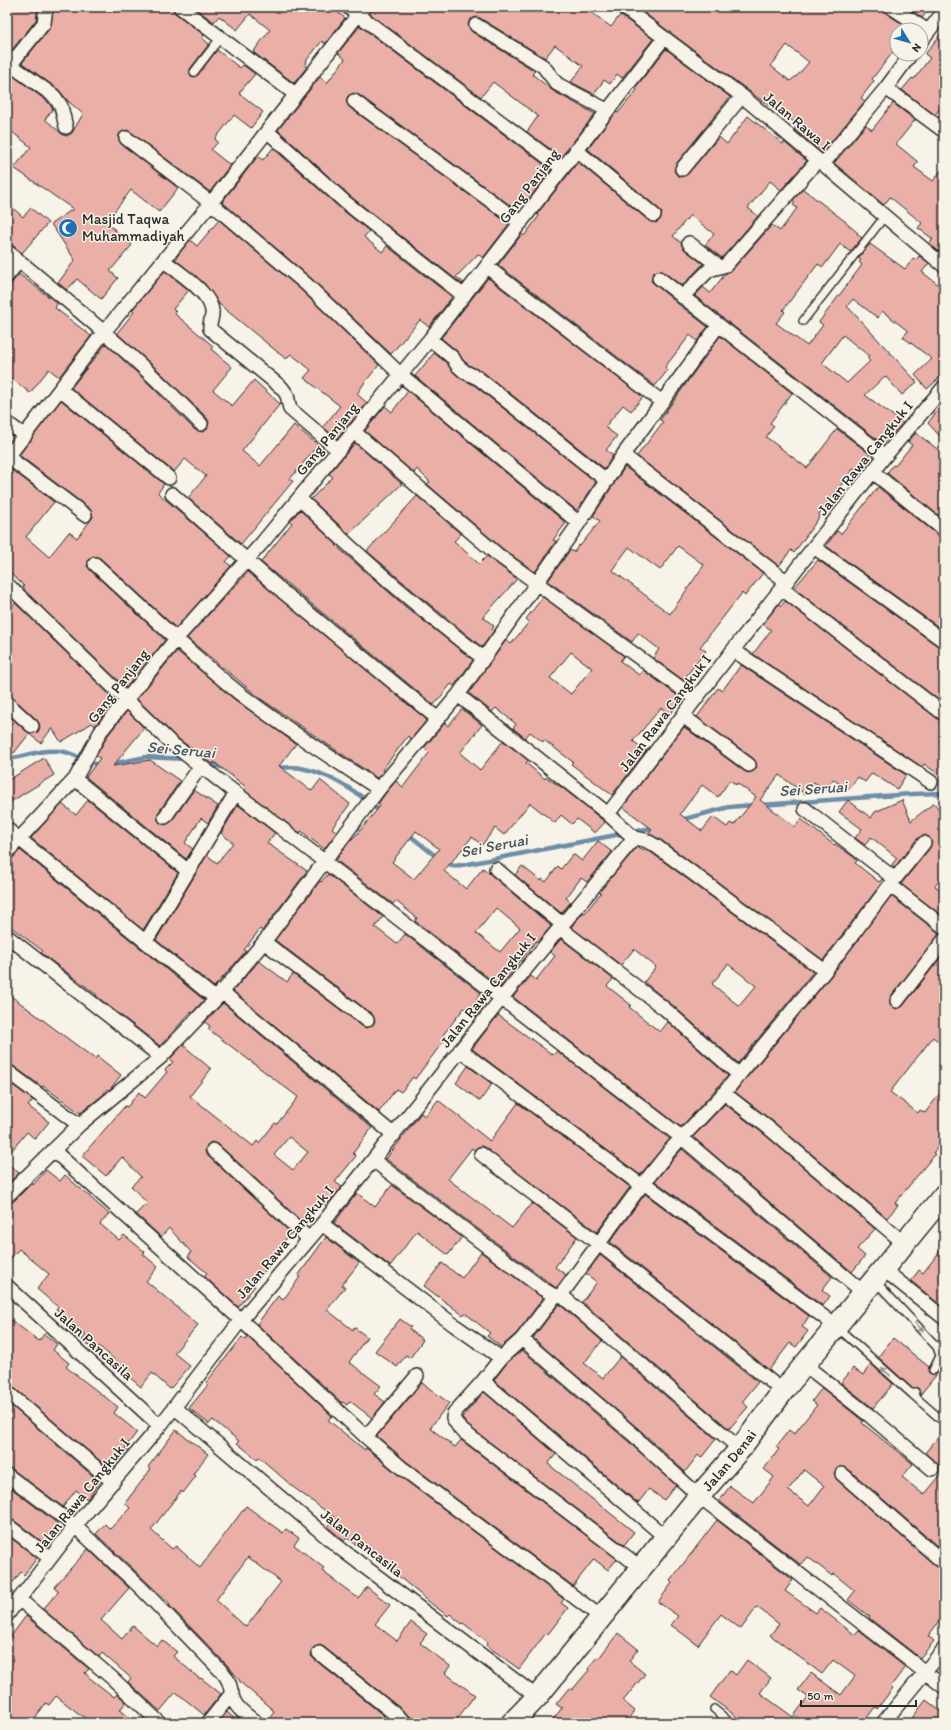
<svg xmlns="http://www.w3.org/2000/svg" width="951" height="1730" font-family="Itim,sans-serif">
	<rect width="100%" height="100%" fill="#f7f3e8"/>
	<filter id="ink" filterUnits="userSpaceOnUse"><feTurbulence type="fractalNoise" baseFrequency=".025" numOctaves="2"/><feDisplacementMap in="SourceGraphic" scale="8" xChannelSelector="R" yChannelSelector="G"/><feConvolveMatrix kernelMatrix="1 2 1 2 8 2 1 2 1" color-interpolation-filters="sRGB"/></filter>
	<g filter="url(#ink)">
		<g fill="none" stroke-linecap="round" stroke-linejoin="round">
			<path stroke="#6e8da7" stroke-width="4.5" d="M7 759C26 757 46 747 65 752 77 755 87 763 100 765
				M204 762 225 768
				M111 764 146 757 187 759
				M276 768C284 768 294 766 301 768 332 774 359 793 382 813
				M761 805 911 794 944 793
				M681 820 729 807 754 805
				M408 834 438 858
				M445 862 454 866 468 864 657 827"/>
		</g>
		<path fill="#eab0a8" stroke="#2b2b2b" fill-rule="evenodd" d="M7 7H38L36 20 7 56Z
			M54 7H172L175 13 204 35 202 38 209 44 190 69 191 76 194 77 198 75 217 50 240 68 243 65 255 74 239 93 263 112 251 128 234 115 215 139 218 142 211 150 230 165 210 192 131 132 127 130 120 133 118 137 121 144 178 188 159 212 131 190 106 222 132 245 110 271 118 278 101 299 77 279 67 290 58 283 75 260 51 224 73 209 14 168 31 147 7 128V77L12 75 48 102 53 109 45 119 63 135 67 136 72 133 83 114 68 101 59 90 22 63 50 28Z
			M193 7H331L345 18 325 44 322 41 306 61 307 62 305 66 307 67 294 83 253 52 270 30 250 14 237 30 219 16 214 22Z
			M374 7H595L591 12 611 27 620 15 653 39 622 78 617 74 610 84 604 80 594 94 571 82 583 66 555 45 545 58 480 18 476 17 469 21 468 25 472 32 535 71 532 74 553 91 595 114 561 157 527 132 538 116 493 82 481 97 369 13Z
			M636 7H883L887 14 912 30H897V47L872 79 874 81 861 98 865 101 822 153 794 129 798 125 770 104 769 106ZM787 45 809 62 799 74 790 81 771 66Z
			M906 7H930L922 18Z
			M360 26 551 170 525 204 520 200 514 208 359 95 354 93 348 96 346 101 349 107 509 224 483 258 478 254 456 277 464 283 462 284 350 196 278 130 320 77 327 83 345 59 338 53Z
			M944 30V103L935 115 902 90 912 78 914 79 930 58 925 54Z
			M666 49 730 97 676 164 674 171 677 175 681 177 688 174 719 137 727 144 748 116 783 144 784 142 807 161 781 190 770 181 748 208 758 216 722 258 705 245 714 234 690 215 673 236 681 243 684 249 703 264 682 286 661 270 653 273 651 281 677 303 708 327 697 341 690 335 665 367 668 370 655 386 498 265 522 234 524 236 539 216 537 214 578 162 649 221 656 223 660 220 662 213 659 209 588 149 616 112 618 113 637 90 635 88Z
			M893 103 915 120 896 144 918 162 914 167 933 181 944 167V256L929 243 933 239 918 228 922 223 890 197 884 205 834 163 866 125 872 130Z
			M273 148 340 208 369 231 364 237 382 252 387 246 452 297 429 327 420 320 391 354 311 278 222 202 258 156 263 160Z
			M803 189 846 222V223L858 233 857 234 862 238 850 252 840 244 823 267 818 264 783 310 785 312 776 323 807 346 823 325 819 322 862 265 859 262 861 260 858 258 870 244 905 269 914 258 916 260 919 256 929 263 922 272 944 289V374L927 389 915 375 932 359 903 337 908 331 882 311 878 318 853 299 847 306 917 382 902 395 885 376 865 395 903 423 895 432 893 431 883 444 695 296 703 287 710 293 726 273 732 270 772 225 780 231 797 208 793 205 795 202 793 200ZM843 335 869 356 867 358 870 361 847 383 822 363Z
			M7 203 23 217 31 208 48 223 22 253 7 241Z
			M219 220 301 290 379 365 365 382 357 394 367 403 337 439 323 427 340 406 304 378 311 370 291 354 286 359 220 305 205 284 175 259 190 240 197 246Z
			M165 271 189 290 173 309 176 312 175 314 213 346 211 349 232 367 213 390 232 406 254 380 280 404 242 451 260 466 294 425 318 445 290 479 293 481 241 544 188 498 206 476 185 459 174 472 71 388 106 344 149 384 195 430 203 432 207 429 209 422 207 418 160 372 117 333 134 312 132 310Z
			M19 274 57 303V304L55 308 91 336 59 377 49 369 30 393 7 375V289Z
			M488 278 643 397 631 411 623 405 605 427 617 436 606 450 613 455 605 469 483 372 469 365 463 360 458 352 441 338Z
			M720 336 792 393 770 423 774 426 766 437 807 468 837 429 870 454 865 461 863 460 856 469 854 468 819 514 820 516 794 553 791 550 779 566 637 456 663 422 660 420Z
			M434 353 447 363 452 371 460 378 474 385 596 482 580 506 576 510 415 376Z
			M408 391 566 523 553 540 556 541 535 572 503 549 427 484 430 482 417 469 414 473 365 431 385 406 392 412Z
			M61 400 164 484 158 493 231 556 226 562 231 566 176 628 100 558 93 556 89 559 87 566 90 570 165 640 126 688 25 591 23 585 7 570V466L54 502 26 537 49 557 69 532 77 538 93 517 90 509 19 455Z
			M944 402V441L928 423Z
			M916 433 944 454V466L938 474 944 478V520L887 473 893 465 895 466 912 445 908 442Z
			M355 443 402 484 349 534 311 499 333 477 329 474Z
			M625 467 763 573 745 596 742 593 700 647 706 651 683 680 653 658 659 649 638 633 632 642 548 581 570 550 574 552 579 545 580 546 600 521 593 516ZM678 546 704 565 670 614 612 570 629 547 660 570Z
			M878 487 939 536 944 538V631L826 546 837 531 841 534Z
			M417 496 461 534 454 541 479 564 487 556 517 579 483 617 494 626 492 629 494 631 482 647 417 594 367 551Z
			M300 510 337 545 336 546 406 607 473 660 454 686 451 684 434 705 261 562 292 523 290 521Z
			M818 560 939 647 944 649V704L794 588Z
			M248 572 427 720 411 739 408 736 382 770 383 772 377 778 261 699 187 638Z
			M543 597 624 656 620 661 639 675 643 670 682 699 670 714 661 708 633 741 646 751 612 795 571 764 573 762 544 740 543 742 530 732 525 738 513 728 516 724 496 708 492 712 469 693 506 640 511 644 529 622 526 619ZM571 652 592 668 571 694 550 678Z
			M785 601 939 720 944 722V778L924 764 922 767 753 654 771 630 763 624 779 604 781 606Z
			M15 603 115 700 95 726 92 723 61 742 52 728 41 743 29 734 14 753 7 747V714L30 734 38 732 40 727 37 720 12 697 7 695V613Z
			M177 651 234 699 296 744 279 766 312 791 320 780 350 804 332 828 337 832 324 849 301 831 300 833 244 790 246 787 214 762 213 764 176 737 137 699Z
			M741 665 906 775 897 789 872 773 865 782 858 777 848 790 833 779 825 790 814 782 805 794 779 775 760 800 795 827 801 819 834 845 835 844 855 858 857 861 855 863 879 882 882 879 884 880 823 960 661 840 648 833 652 829 623 807 684 727 744 771 748 773 755 770 757 766 754 759 697 717 718 688 722 691ZM730 780 736 785 737 783 756 797 734 825 730 823 727 827 713 817 702 831 680 814 702 785 718 797Z
			M462 709 482 725 460 753 480 770 503 741 528 760 526 763 545 779 546 777 564 789 605 822 595 833 577 819 572 824 561 815 555 823 530 803 504 835 495 828 482 845 472 837 444 871 466 889 483 868 551 926 538 942 536 941 500 987 415 921 417 918 396 901 393 904 336 860 350 841 358 833 380 806 378 804 385 794 396 781 403 787 429 753 424 748 445 723 448 726ZM416 831 439 849 414 879 392 862ZM496 908 520 928 500 952 476 933Z
			M127 711 144 728 113 766 150 760 180 781 158 813V820L160 823 165 825 171 822 194 790 218 806 208 823 201 818 185 843 193 849 186 859 86 777 100 758 96 756 108 735Z
			M44 758 54 775 7 804V781Z
			M88 800 178 873 143 930 31 838 62 804 76 815Z
			M848 800 871 818 875 812 902 800 911 821 934 803 944 816V874L935 886 944 892V917L901 884 930 848 932 841 929 837 925 835 918 838 894 868 891 866 897 858 871 837 865 845 855 838 862 829 839 812Z
			M238 805 275 833 267 843 307 871 262 931 260 929 244 950 246 951 214 987 156 940 207 855 217 863 233 843 221 833Z
			M598 841 612 852 587 882 581 878 566 898 571 902 561 913 515 875 522 866 541 881 542 879 546 882 558 866 561 869 573 854 582 861Z
			M637 847 652 853 813 972 738 1063 670 1003 644 982 656 967 634 949 621 965 571 927 584 912 585 913 601 893 599 892ZM728 964 756 986 739 1006 712 984Z
			M20 850 204 1000 192 1013 191 1012 160 1046 96 996 97 995 41 953 43 951 7 924V860L13 858Z
			M328 874 383 917 375 927 397 944 405 934 481 993 476 999 486 1005 476 1017 464 1008 443 1035 446 1038 415 1079 413 1077 401 1092 396 1089 379 1112 233 991 259 961 287 982 293 974 362 1026 366 1028 373 1025 375 1021 372 1014 275 940 320 881 321 882Z
			M891 896 940 934 891 996 890 1004 896 1009 903 1006 944 953V1046L933 1037 890 1092 918 1113 920 1110 925 1113 944 1088V1139L933 1153 935 1154 895 1203 898 1205 887 1218 775 1123 735 1092 831 976Z
			M561 939 613 979 607 986 631 1005 629 1007 660 1032 668 1022 728 1076 681 1127 513 997 531 976 536 980 555 956 550 952Z
			M7 993 95 1059 97 1056 121 1075 111 1088 109 1090 107 1089 103 1095 80 1113 43 1086 42 1087 12 1065 7 1063Z
			M223 1003 372 1128 353 1153 356 1156 335 1182 342 1187 326 1206 318 1201 301 1221 218 1144 211 1142 207 1145 205 1152 208 1156 291 1233 271 1257 274 1260 253 1285 255 1286 238 1307 204 1276 207 1273 188 1257 191 1252 169 1228 161 1237 136 1214 147 1203 131 1186 141 1177 122 1157 106 1176 82 1156 125 1106 127 1107 139 1092 145 1098 167 1072 165 1070 173 1062 170 1059 183 1045 211 1069 190 1096 253 1146 257 1141 259 1143 275 1123 277 1124 298 1097 208 1029 210 1026 205 1022ZM289 1137 308 1152 293 1170 274 1155Z
			M498 1015 553 1055 557 1051 670 1139 640 1175 472 1049Z
			M468 1066 492 1084 480 1101 456 1083Z
			M7 1081 33 1100 28 1106 49 1122 35 1139 27 1132 7 1156Z
			M438 1100 490 1141 518 1103 630 1187 597 1232 482 1146 478 1147 474 1150 472 1148 448 1179 512 1228 532 1203 577 1237 555 1267 566 1275 556 1288 386 1159 421 1113 425 1116Z
			M725 1104 765 1135 875 1229 857 1249 865 1256 852 1272 693 1137Z
			M682 1149 832 1277 822 1290 830 1296 823 1306 655 1181Z
			M7 1163 19 1173 7 1185Z
			M46 1170 60 1181 65 1175 109 1214 100 1224 119 1240 124 1235 145 1252 143 1254 158 1267 146 1281 198 1325 174 1353 190 1366 170 1389 152 1373 141 1387 122 1371 124 1368 99 1346 95 1351 82 1340 86 1335 56 1309 58 1307 37 1289 49 1274 19 1249 7 1263V1204L13 1202 32 1183 33 1185Z
			M392 1185 462 1237 448 1255 417 1231 390 1266 334 1223 357 1193 375 1207Z
			M645 1194 809 1316 802 1327 808 1331 796 1347 790 1343 769 1370 610 1242Z
			M326 1237 359 1263 342 1285 345 1287 327 1310 353 1330 354 1327 367 1337 349 1362 381 1386 374 1394 385 1402 372 1418 350 1401 347 1405 343 1402 342 1403 257 1324 278 1296 283 1300 300 1277 298 1276Z
			M944 1246V1308L911 1281 919 1270 923 1273Z
			M481 1252 543 1298 516 1334 501 1347 487 1336 490 1333 465 1313 463 1315 424 1286 442 1263 462 1278Z
			M600 1255 758 1382 742 1402 748 1407 729 1429 582 1302 597 1282 586 1274Z
			M559 1304 602 1341 584 1363 603 1378 620 1357 716 1439 701 1458 698 1455 685 1472 641 1431 533 1338Z
			M7 1317 39 1341 44 1334 57 1344 53 1350 69 1363 66 1367 118 1407 114 1413 137 1432 125 1448 127 1450 111 1470 12 1386 7 1384Z
			M400 1319 411 1327 409 1329 423 1340 410 1358 406 1355 397 1367 375 1351Z
			M242 1337 246 1340 248 1337 332 1416 328 1420 365 1450 366 1448 397 1474 564 1599 561 1603 568 1608 548 1634 546 1633 519 1669 486 1645 488 1642 463 1623 462 1624 450 1614 448 1616 433 1605 397 1575 398 1573 376 1556 374 1558 347 1538 344 1541 328 1527 335 1518 293 1487 259 1457 257 1459 237 1443 239 1441 213 1420 209 1424 189 1408 208 1385 206 1383Z
			M893 1338 929 1367 928 1371 930 1374H937L920 1395 918 1388H912L878 1357Z
			M522 1350 630 1443 676 1485 664 1500 649 1489 638 1503 494 1380 507 1363Z
			M871 1364 893 1384 873 1408 841 1383 853 1368 863 1375Z
			M422 1383 449 1403 430 1428 455 1447 461 1440 617 1559 608 1570 594 1559 573 1586 407 1462 377 1436Z
			M822 1388 863 1421 862 1423 913 1464 902 1477 924 1495 943 1472 940 1469 937 1463 925 1453 944 1430V1552L847 1468 839 1467 834 1473 837 1480 939 1569 944 1571V1615L928 1636 934 1641 920 1658 869 1618 870 1617 848 1600 855 1591 834 1574 832 1576 808 1557 801 1565 719 1501 730 1486 754 1503 774 1477 764 1469 779 1449 776 1447 789 1430 794 1434 817 1405 812 1401ZM804 1470 824 1486 809 1506 788 1490Z
			M484 1392 556 1454 548 1464 634 1532 624 1545 466 1424 462 1417Z
			M7 1402 100 1482 87 1499 76 1490 63 1507 12 1469 7 1467Z
			M176 1430 208 1454 193 1474 196 1476 183 1493 181 1491 151 1530 172 1549 176 1546 200 1568 246 1506 283 1533 286 1529 299 1538 294 1545 324 1568 322 1571 358 1598 367 1587 390 1605 375 1624 397 1641 411 1622 427 1634 420 1643 450 1666 445 1673 475 1695 454 1723H414L411 1717 324 1647 320 1645 313 1648 311 1656 314 1659 384 1716 379 1723H265L274 1711 240 1682V1681L230 1668 169 1605 170 1604 96 1534 105 1524 110 1529 130 1508 125 1503 151 1469 148 1467ZM248 1557 281 1582 246 1627 216 1600Z
			M7 1485 58 1524 44 1543 12 1519 7 1517Z
			M717 1520 793 1580 785 1591 816 1613 820 1608 855 1635 859 1631 905 1667 891 1686 893 1688 877 1709 875 1707 863 1723H745L710 1697 730 1670 736 1675 747 1660 771 1678 760 1693 793 1717 808 1697 798 1690 811 1673 841 1695 855 1676 833 1660 822 1674 770 1635 779 1624 757 1607 741 1629 721 1614 698 1645 671 1625 678 1616 658 1602 672 1583 670 1581Z
			M7 1535 37 1558 24 1575 21 1572 7 1590Z
			M88 1549 129 1588 101 1620 122 1639 133 1626 157 1646 162 1640 177 1652 173 1656 200 1679 201 1678 221 1694 204 1715 176 1692 160 1711 128 1682 131 1678 102 1653 99 1657 43 1609 59 1591 54 1587Z
			M26 1616 89 1669 85 1673 91 1679 114 1697 117 1694 126 1702 120 1710 137 1723H91L56 1696 49 1705 46 1703 31 1723H7V1702L12 1696 7 1692V1644L13 1637 11 1636Z
			M618 1633 638 1649 629 1661 645 1674 623 1701 635 1711 626 1723H550L562 1708 556 1704 569 1688 572 1690 589 1670 588 1669 597 1657 599 1658Z
			M926 1700 944 1714V1723H919L912 1718Z
			M227 1712 239 1723H218Z"/>
		<g fill="none" stroke-linecap="round" stroke-linejoin="round">
			<g stroke="#2b2b2b" stroke-width="10">
				<path id="service" d="M194 72 221 37
					M803 321 885 216
					M875 1281 937 1347 940 1356 933 1370
					M838 1328 913 1395 915 1392
					M913 1395 944 1422
					M714 1709 731 1723"/>
			</g>
			<g stroke="#2b2b2b" stroke-width="16">
				<path id="minor" d="M180 7 295 94
					M348 7 562 168
					M623 7 742 96 944 266
					M891 7 928 31
					M476 25 543 66 557 84 607 110
					M921 41 944 11
					M11 65 54 96 61 106 66 127
					M7 69 44 23 46 7
					M886 88 944 131
					M354 101 521 223
					M267 131 345 202 464 296
					M126 138 211 203 306 284 401 375 579 523
					M576 150 654 215
					M823 164 886 88 911 54
					M682 169 742 96
					M689 243 720 267
					M7 251C74 306 141 361 201 424
					M164 261C177 271 211 293 212 311 213 317 209 323 210 329L282 388 287 395 290 409 338 450
					M487 267 662 402
					M7 276 19 261
					M659 278 885 456
					M682 297 709 270 726 265 818 160
					M430 339 453 358 457 365 465 372 478 378 607 481
					M60 389 169 478
					M7 423 25 436
					M353 431 498 555 696 699
					M623 455 787 582
					M8 457 85 515
					M7 458 104 332 211 203 364 7
					M873 472 944 530
					M172 494 283 592 438 719
					M299 498C357 555 418 608 483 658
					M814 547 944 641
					M95 564C142 607 189 653 239 693 284 728 332 758 379 789
					M7 584 171 743 681 1137 864 1293
					M781 588 944 714
					M733 650 931 782
					M458 695 608 814
					M7 703 32 726
					M683 716 749 765
					M75 779 188 871
					M805 809 895 879
					M165 817 200 767
					M7 829 216 999
					M634 838 645 840 656 846 825 971
					M7 852 75 779 101 731 126 700 177 638 262 543 430 339 664 38
					M496 869 563 925
					M890 885 944 927
					M560 928 665 1009 739 1075
					M7 936 161 1057
					M146 941 235 794
					M264 942 367 1020
					M221 991 394 1135
					M897 1001 944 940
					M460 1050 642 1186
					M7 1071 79 1125
					M724 1093 770 1129 905 1244
					M53 1150 241 1320 366 1437 402 1468 601 1617
					M213 1150 309 1239
					M481 1154 599 1244 783 1391
					M373 1160 543 1289 555 1296 561 1295 740 1449
					M644 1183 836 1326
					M7 1196 79 1125 161 1057 216 999 264 942 379 789 458 695 579 523 623 455 718 326
					M322 1224 454 1325 501 1358
					M883 1269 944 1318
					M7 1286 160 1426
					M561 1295 635 1194 671 1149 724 1093 825 971 890 885 924 843
					M555 1296 522 1339 501 1358 483 1381 454 1413 453 1418 460 1429 641 1568
					M522 1339 636 1437 640 1442 699 1496 944 1687
					M805 1365 870 1416 932 1469
					M483 1381 665 1537
					M7 1392 113 1482
					M174 1407 341 1549 537 1697
					M366 1437 417 1376
					M842 1474 944 1563
					M7 1475 75 1526 141 1588 224 1674C233 1685 229 1690 234 1701 238 1710 249 1717 257 1723
					M7 1525 50 1558
					M19 1599 112 1678 160 1723
					M7 1615 75 1526 160 1426 241 1320 322 1224 501 999 634 838 608 814 733 650 885 456 944 387
					M319 1653 406 1723
					M208 1723 232 1693
					M883 1723 944 1649"/>
			</g>
			<g stroke="#2b2b2b" stroke-width="24">
				<g id="primary">
					<path id="s1" d="M512 1723 537 1697 699 1496 740 1449 783 1391 944 1195"/>
				</g>
			</g>
			<use href="#service" stroke="#f7f3e8" stroke-width="7"/>
			<use href="#minor" stroke="#f7f3e8" stroke-width="13"/>
			<use href="#primary" stroke="#f7f3e8" stroke-width="21"/>
		</g>
		<defs><path id="oneway-shaft" d="M-6 0H5M1.5-3L5.5 0L1.5 3" fill="none" stroke-width="1.6" stroke-linecap="round" stroke-linejoin="round"/></defs>
		<g stroke="#918f8a">
			<use href="#oneway-shaft" transform="translate(919 1327) rotate(47)"/>
			<use href="#oneway-shaft" transform="translate(886 1372) rotate(-139)"/>
		</g>
	</g>
	<defs>
		<g id="mosque-disc" transform="scale(1)"><circle r="9.5" fill="#1f6fb2" stroke="#f7f3e8"/><path d="M3.5-4.9A6 6 0 1 0 3.5 4.9A5 5 0 1 1 3.5-4.9Z" fill="#fff"/></g>
	</defs>
	<g fill-rule="evenodd">
		<use href="#mosque-disc" x="68" y="228"/>
	</g>
	<g text-anchor="middle" stroke-width="3" stroke-linejoin="round" paint-order="stroke">
		<g font-size="15" fill="#2b2b2b" stroke="#f7f3e8">
			<text transform="translate(797 121) rotate(40)" y="5">Jalan Rawa I</text>
			<text transform="translate(529 186) rotate(-53)" y="5">Gang Panjang</text>
			<text transform="translate(327 439) rotate(-51)" y="5">Gang Panjang</text>
			<text transform="translate(865 458) rotate(-51)" y="5">Jalan Rawa Cangkuk I</text>
			<text transform="translate(118 686) rotate(-52)" y="5">Gang Panjang</text>
			<text transform="translate(665 713) rotate(-53)" y="5">Jalan Rawa Cangkuk I</text>
			<text transform="translate(488 990) rotate(-51)" y="5">Jalan Rawa Cangkuk I</text>
			<text transform="translate(285 1242) rotate(-50)" y="5">Jalan Rawa Cangkuk I</text>
			<text transform="translate(94 1344) rotate(42)" y="5">Jalan Pancasila</text>
			<text dy="5" stroke="none"><textPath href="#s1" startOffset="341">Jalan Denai</textPath></text>
			<text transform="translate(82 1495) rotate(-51)" y="5">Jalan Rawa Cangkuk I</text>
			<text transform="translate(362 1543) rotate(38)" y="5">Jalan Pancasila</text>
		</g>
		<g font-size="15" fill="#2b2b2b" stroke="#f7f3e8" text-anchor="start">
			<text x="82" y="224">Masjid Taqwa<tspan x="82" dy="17">Muhammadiyah</tspan></text>
		</g>
		<g font-size="16" font-style="italic" fill="#47545e" stroke="#f7f3e8">
			<text transform="translate(181 749) rotate(5)" y="6">Sei Seruai</text>
			<text transform="translate(813 788) rotate(-4)" y="6">Sei Seruai</text>
			<text transform="translate(494 845) rotate(-11)" y="6">Sei Seruai</text>
		</g>
	</g>
	<rect width="951" height="1730" fill="none" stroke="#f7f3e8" stroke-width="24"/>
	<rect x="12" y="12" width="927" height="1706" fill="none" stroke="#2b2b2b" stroke-width="1.5" filter="url(#ink)"/>
	<g transform="translate(909 42) rotate(127)"><circle r="19" fill="#f7f3e8" stroke="#a5a39c"/>
	<path d="M0-3L7 15L0 10L-7 15Z" fill="#1f6fb2"/>
	<text y="-6" font-size="11" font-weight="bold" text-anchor="middle" fill="#2b2b2b">N</text>
	</g>
	<path d="M801 1700v6h115v-6" fill="none" stroke="#2b2b2b" stroke-width="2"/>
	<text x="807" y="1700" font-size="12" fill="#2b2b2b" stroke="#f7f3e8" stroke-width="3" paint-order="stroke">50 m</text>
</svg>
